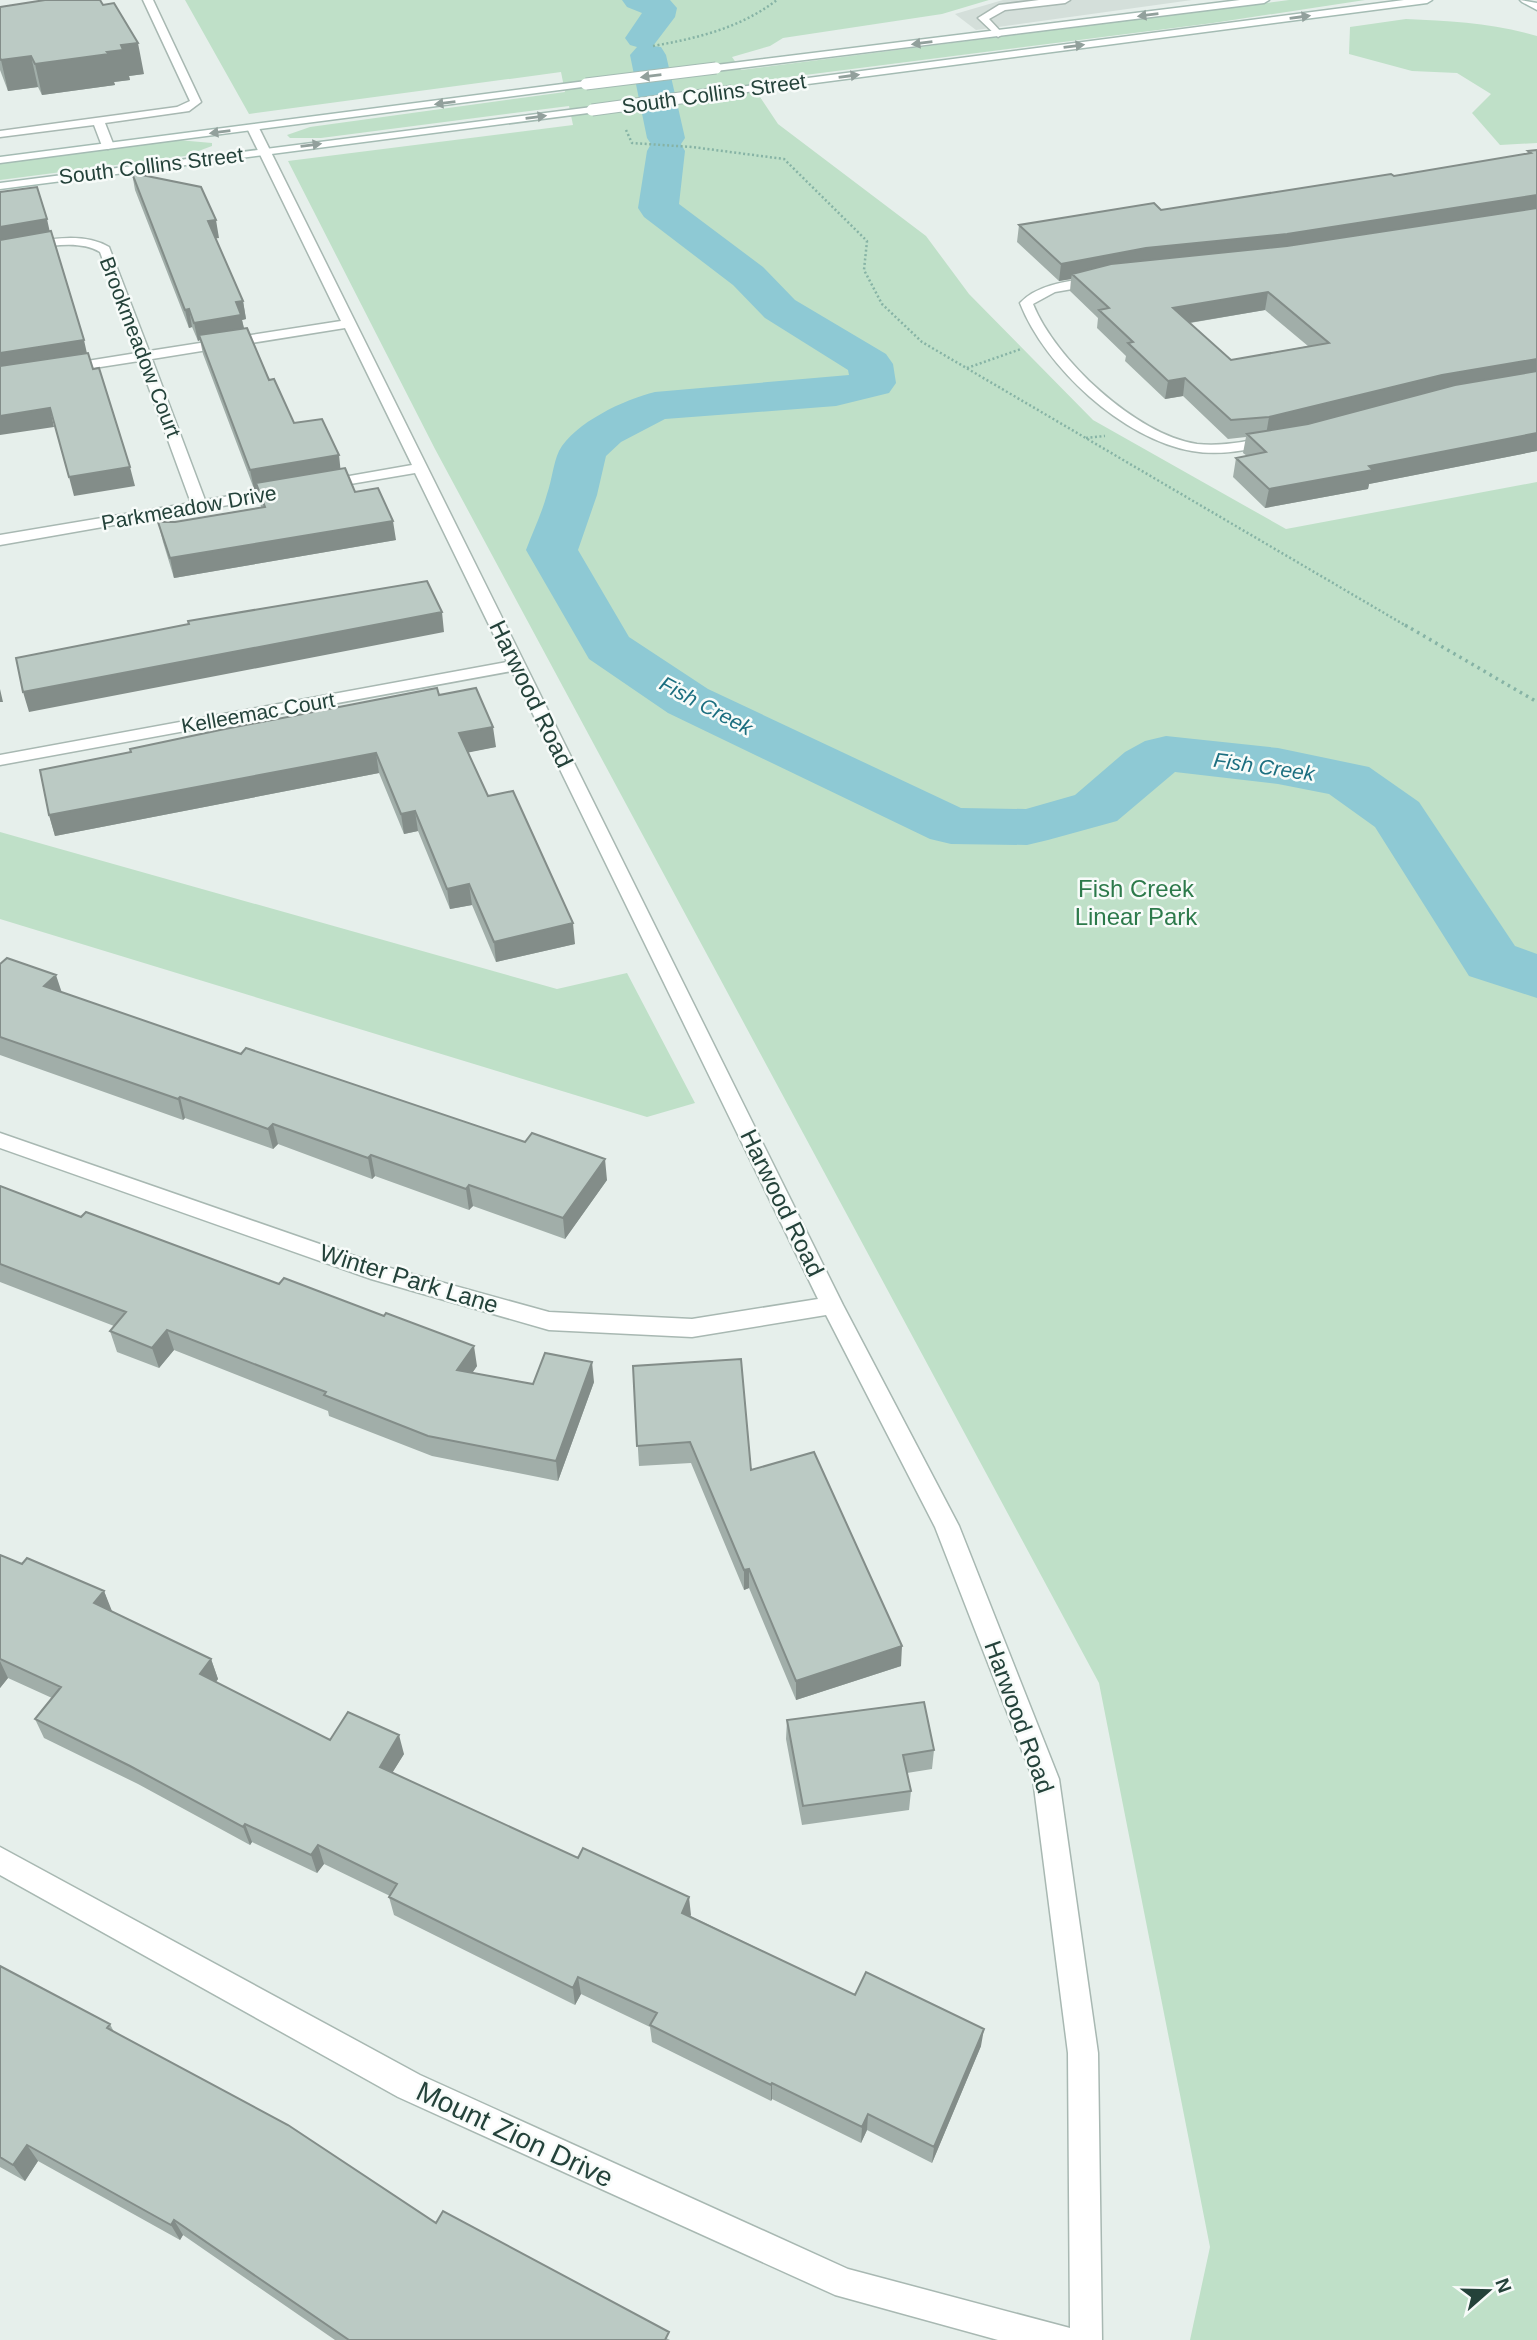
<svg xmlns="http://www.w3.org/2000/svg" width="1537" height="2340" font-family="Arial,sans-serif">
	<rect width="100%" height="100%" fill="#e6efeb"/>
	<path fill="#d4dfda" d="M1003 0H1192L976 30 955 14Z"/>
	<path fill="#bfe0c8" d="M185 0H989L942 14 783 38 770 46 732 57 741 70 1289 0H1365L1213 23 750 82 778 124 926 236 969 294 1093 420 1286 529 1537 482V2340H1190L1210 2247 1099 1683 435 449 288 161 573 125 569 106 321 138H290L287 135 310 127 565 92 561 72 249 114Z
		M1406 19C1450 21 1494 23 1537 36V143L1500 145 1472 113 1491 94 1457 73 1412 71 1349 54 1350 27Z
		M178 140 212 143V146L185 156 0 180V163Z
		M0 832 557 989 627 973 695 1103 647 1117 0 919Z"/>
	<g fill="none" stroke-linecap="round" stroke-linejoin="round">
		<path fill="#8ec9d4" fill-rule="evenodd" d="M622 0H670L677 8 675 17 653 46 661 47 666 55 685 138 681 144 685 151 679 204 763 267 795 300 886 354 893 364 896 383 889 393 836 406 665 419 621 442 606 456 597 495 578 550 629 637 708 689 961 808 1026 809 1075 795 1125 752 1145 741 1166 736 1278 748 1369 767 1419 802 1515 946 1537 954V998L1469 976 1375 827 1329 794 1278 784 1175 772 1117 821 1048 840 1027 845 951 844 930 839 668 713 589 659 526 550C533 531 542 513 547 494 552 480 553 464 559 451 574 423 625 399 655 392L849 375 848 370 765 318 733 285 644 217 638 208 647 151 651 144 647 138 630 55 637 47 630 45 625 38 642 13 627 7Z"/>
		<g stroke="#a8b8b2" stroke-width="3">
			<path id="lane" d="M143 0H153L201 102 189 111 105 123 114 146 108 149 102 146 94 125 0 137V131L177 107 190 101Z
				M1039 0H1070L1065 3 1005 10 989 19 1003 34 998 37 978 18 999 5Z"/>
		</g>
		<g stroke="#a8b8b2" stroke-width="3">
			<path id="street" d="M249 126 259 128 843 1305 959 1526 1059 1779 1098 2053 1102 2340H998L835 2295 398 2097 0 1875V1847L420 2075 848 2269 1070 2328 1068 2053 1033 1779 935 1527 826 1315 692 1337 549 1330 371 1279 0 1148V1133L383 1266 549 1312 692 1319 818 1299 512 671 0 765V755L507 662 415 473 321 489 314 485 321 481 412 465 345 328 152 359 205 500 286 487 293 491 291 494 0 545V535L191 503 139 361 62 373 55 369 62 365 137 353 100 252C73 236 29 251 0 256V248C34 243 78 229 109 247L149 351 341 321 247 128Z
				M1097 277 1103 281 1101 284 1055 292 1033 304C1055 359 1136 435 1197 444 1222 447 1248 441 1272 436L1279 440 1277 443C1250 450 1220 456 1192 451 1123 439 1045 367 1020 303 1039 283 1071 281 1097 277Z"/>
		</g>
		<g stroke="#a4bbb3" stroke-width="3">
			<path id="secondary" d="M1240 0H1269L1264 3 716 71 711 68 716 65Z
				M1404 0H1432L1427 3 732 94 727 91 732 88Z
				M1520 0 1537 3V10L1522 2Z
				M586 81 591 84 590 86 0 163V157Z
				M592 107 596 108V112L0 189V183Z"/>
		</g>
		<path stroke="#86b3a5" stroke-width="2.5" stroke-dasharray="2 2.5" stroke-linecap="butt" d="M653 46C698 38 740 28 777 0
			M626 130 632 143 692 147 784 159 867 241 864 270 882 304 922 342 1408 627
			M967 368 1021 349
			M1086 438 1105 436"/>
		<path stroke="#86b3a5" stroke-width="3.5" stroke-dasharray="2.5 4.5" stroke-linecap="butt" d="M1405 625 1537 702"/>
		<use href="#lane" fill="#fff" fill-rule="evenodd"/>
		<use href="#street" fill="#fff" fill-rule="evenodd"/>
		<use href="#secondary" fill="#fff" fill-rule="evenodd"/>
		<g stroke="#a4bbb3" stroke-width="13" stroke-linecap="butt">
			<path id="secondary-bridge" d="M586 84 716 68
				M592 110 732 91"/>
		</g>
		<use href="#secondary-bridge" stroke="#fff" stroke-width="11"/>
	</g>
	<path fill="#a1aea9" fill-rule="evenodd" d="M0 7 144 74 129 76 130 80 114 82 115 85 42 95 38 87 8 91 0 70Z
		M1537 150V451L1369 484 1368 489 1265 508 1233 477 1236 458 1247 456 1243 453 1246 437 1228 439 1183 396 1165 399 1125 361 1126 356 1097 328 1098 318 1070 291 1071 279 1059 281 1017 242 1019 225 1161 210 1394 176 1527 154 1528 151ZM1265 310 1308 346 1231 360 1190 323Z
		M132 173 219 238H215L243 301 246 319 242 320 244 328 269 380 294 423 341 469 355 492 396 540 174 578 163 542 158 522H175L261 507 257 489H254L203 354 200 340 198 341 192 327 189 328 135 190Z
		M439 695 496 747 468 752 488 796 575 944 496 962 472 905 450 909 418 831 404 834 379 773 55 836 49 815Z
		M0 964 61 992 607 1180 565 1239 473 1206 469 1210 375 1176 372 1179 278 1144 273 1149 185 1118 183 1120 0 1055Z
		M0 1186 477 1366 472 1373 533 1384 594 1382 558 1481 432 1456 329 1416 328 1411 174 1350 159 1368 117 1352 110 1331 114 1326 0 1282Z
		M633 1366 751 1470 901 1666 796 1700 749 1588 744 1590 691 1463 639 1466Z
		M0 1555 22 1564 104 1591 111 1611 211 1659 218 1679 216 1682 330 1740 404 1754 392 1773 855 1995 981 2046 932 2163 867 2130 861 2143 772 2099 771 2101 652 2042 650 2027 581 1994 575 2005 394 1915 389 1897 390 1896 324 1864 317 1873 252 1842 250 1845 138 1784 44 1738 35 1719 52 1698 8 1678 0 1688Z
		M787 1720 934 1750 932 1769 907 1773 911 1791 909 1810 802 1825 786 1739Z
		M0 1966 110 2024 114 2032 436 2223 670 2340H335L183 2235 180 2240 38 2161 25 2181 0 2167Z"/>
	<path fill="#838d89" d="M138 43 144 74 129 76 130 80 114 82 115 85 42 95 35 64 107 52 121 45Z
		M31 56 38 87 8 91 1 60Z
		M1537 195V210L1284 251 1072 274 1071 279 1059 281 1061 264 1146 248Z
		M47 219 51 237 0 245V227Z
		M216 220 219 238 211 239 208 221Z
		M1268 292 1265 310 1170 326 1173 308Z
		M243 301 246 319 242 320 245 333 199 335 200 340 198 341 194 323 236 302Z
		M189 309 192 327 189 328 185 310Z
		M84 340 88 358 0 372V353Z
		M1537 359V376L1266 435 1269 417 1442 375Z
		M1185 378 1183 396 1165 399 1168 381Z
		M50 408 54 427 0 435V416Z
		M1537 433V451L1369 484 1368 489 1265 508 1269 489 1369 466Z
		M339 455 341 474 256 483 257 489H254L250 470Z
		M130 467 135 486 74 496 69 477Z
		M393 521 396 540 174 578 170 558Z
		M442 612 444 632 29 712 23 692Z
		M0 689 3 702H0Z
		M493 727 496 747 461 754 459 733Z
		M376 753 379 773 55 836 49 815Z
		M415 811 418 831 404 834 401 814Z
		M469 884 472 905 450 909 447 889Z
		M573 923 575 944 496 962 494 942Z
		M56 975 63 996 44 986Z
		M180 1097 185 1118 183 1120 178 1099Z
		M273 1124 278 1144 273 1149 268 1129Z
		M371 1155 375 1176 372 1179 368 1158Z
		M605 1159 607 1180 565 1239 563 1218Z
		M469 1185 473 1206 469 1210 466 1189Z
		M167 1330 174 1350 159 1368 152 1348Z
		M474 1346 477 1366 460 1391 457 1370Z
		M592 1362 594 1382 558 1481 556 1461Z
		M749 1569V1588L744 1590V1570Z
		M104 1591 112 1611 102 1623 94 1603Z
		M902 1646 901 1666 796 1700V1681Z
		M211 1659 218 1679 207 1693 200 1674Z
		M0 1661 8 1678 0 1688Z
		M399 1735 404 1754 384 1786 380 1767Z
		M245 1824 252 1842 250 1845 243 1827Z
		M318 1845 324 1864 317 1873 311 1855Z
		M689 1897 691 1915 683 1930 682 1913Z
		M578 1977 581 1994 575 2005 573 1988Z
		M984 2029 981 2046 932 2163 934 2147Z
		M772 2083V2099L771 2101V2085Z
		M868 2114 867 2130 861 2143 862 2127Z
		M27 2145 38 2161 25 2181 13 2165Z
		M174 2220 183 2235 180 2240 171 2225Z"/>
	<path fill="#bbcac4" stroke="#838d89" stroke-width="2" fill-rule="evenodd" d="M45 0H100L103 5 114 3 138 43 121 45 123 50 107 52 109 54 35 64 31 56 1 60 0 58V7Z
		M1537 150V195L1287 234 1146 248 1061 264 1019 225 1154 203 1161 210 1391 174 1394 176 1531 153 1528 151Z
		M132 173 201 187 216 220 208 221 243 301 236 302 241 315 194 323 189 309 185 310Z
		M37 187 47 219 0 227V192Z
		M1537 208V359L1442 375 1269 417 1231 420 1185 378 1168 381 1128 343 1133 342 1099 310 1109 308 1072 274 1111 264 1287 246ZM1268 292 1329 343 1231 360 1173 308Z
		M51 231 84 340 0 353V240Z
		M247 328 269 380 274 379 294 423 322 419 339 455 250 470 199 335Z
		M88 353 93 369 99 368 130 467 69 477 50 408 0 416V366Z
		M1537 371V433L1369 466 1373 470 1269 489 1236 458 1266 452 1247 434 1308 424 1455 385Z
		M345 468 355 492 378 488 393 521 170 558 158 522H175L265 507 256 483Z
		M427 581 442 612 23 692 16 658 189 624 188 621Z
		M437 688 439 695 476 688 493 727 459 733 488 796 513 791 573 923 494 942 469 884 447 889 415 811 401 814 376 753 49 815 40 770 131 752 130 749 220 730Z
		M7 958 56 975 44 986 241 1054 246 1048 525 1142 532 1133 605 1159 563 1218 469 1185 466 1189 371 1155 368 1158 273 1124 268 1129 180 1097 178 1099 0 1037V964Z
		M0 1186 81 1217 86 1212 279 1284 284 1278 384 1316 386 1313 474 1346 457 1370 533 1384 545 1353 592 1362 556 1461 428 1436 324 1395 326 1392 167 1330 152 1348 110 1331 126 1312 0 1264Z
		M741 1359 751 1470 814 1452 902 1646 796 1681 749 1569 744 1570 690 1442 637 1446 633 1366Z
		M0 1555 22 1564 27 1558 104 1591 94 1603 211 1659 200 1674 330 1740 348 1712 399 1735 380 1767 578 1858 583 1848 689 1897 682 1913 855 1995 866 1972 984 2029 934 2147 868 2114 862 2127 772 2083 771 2085 650 2025 657 2013 578 1977 573 1988 389 1897 397 1884 318 1845 311 1855 245 1824 243 1827 130 1766 35 1719 61 1687 0 1659Z
		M924 1702 934 1750 903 1755 911 1791 803 1806 787 1720Z
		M0 1966 110 2024 107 2028 288 2125 436 2223 443 2211 669 2332 665 2340H349L174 2220 171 2225 27 2145 13 2165 0 2157Z"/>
	<defs><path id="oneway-solid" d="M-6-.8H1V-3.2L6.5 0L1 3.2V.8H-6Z" transform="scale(1.75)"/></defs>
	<g fill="#92a09c">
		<use href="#oneway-solid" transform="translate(1148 15) rotate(173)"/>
		<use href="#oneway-solid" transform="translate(1300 17) rotate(-8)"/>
		<use href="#oneway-solid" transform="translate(922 43) rotate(173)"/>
		<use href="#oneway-solid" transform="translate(1074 46) rotate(-7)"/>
		<use href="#oneway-solid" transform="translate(651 76) rotate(173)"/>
		<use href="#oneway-solid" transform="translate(849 76) rotate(-8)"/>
		<use href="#oneway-solid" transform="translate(445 103) rotate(173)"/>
		<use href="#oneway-solid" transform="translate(536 117) rotate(-7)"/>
		<use href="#oneway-solid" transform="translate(220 132) rotate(173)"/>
		<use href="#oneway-solid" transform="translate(311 145) rotate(-7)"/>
	</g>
	<g text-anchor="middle" stroke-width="5" stroke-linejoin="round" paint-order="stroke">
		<g font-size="21" fill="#24423a" stroke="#f7fbf9">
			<text transform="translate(714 94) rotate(-8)" y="7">South Collins Street</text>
			<text transform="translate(151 166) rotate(-7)" y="7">South Collins Street</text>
			<text transform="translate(140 347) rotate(69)" y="7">Brookmeadow Court</text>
			<text transform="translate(189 508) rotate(-10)" y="7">Parkmeadow Drive</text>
			<text transform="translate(258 713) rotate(-10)" y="7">Kelleemac Court</text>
		</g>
		<g font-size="21" font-style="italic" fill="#1c6f80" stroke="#f7fbf9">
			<text transform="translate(706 706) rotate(28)" y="7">Fish Creek</text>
			<text transform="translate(1264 767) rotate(8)" y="7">Fish Creek</text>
		</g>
		<g font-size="24" fill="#24423a" stroke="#f7fbf9">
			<text transform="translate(531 694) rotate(64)" y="8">Harwood Road</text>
			<text transform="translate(782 1203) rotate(64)" y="8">Harwood Road</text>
			<text transform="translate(409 1279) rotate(17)" y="8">Winter Park Lane</text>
			<text transform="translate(1019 1717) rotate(70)" y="8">Harwood Road</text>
		</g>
		<g font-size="24" fill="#2d7a4b" stroke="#f7fbf9">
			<text x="1136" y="897">Fish Creek<tspan x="1136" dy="28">Linear Park</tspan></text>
		</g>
		<g font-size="28" fill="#24423a" stroke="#f7fbf9">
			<text transform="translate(515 2134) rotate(25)" y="10">Mount Zion Drive</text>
		</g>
	</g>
	<g transform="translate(1488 2291) rotate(70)" stroke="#f7fbf9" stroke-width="5" paint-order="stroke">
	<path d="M0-5L12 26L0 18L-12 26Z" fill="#24423a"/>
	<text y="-10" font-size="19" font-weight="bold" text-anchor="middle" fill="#24423a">N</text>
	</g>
</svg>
